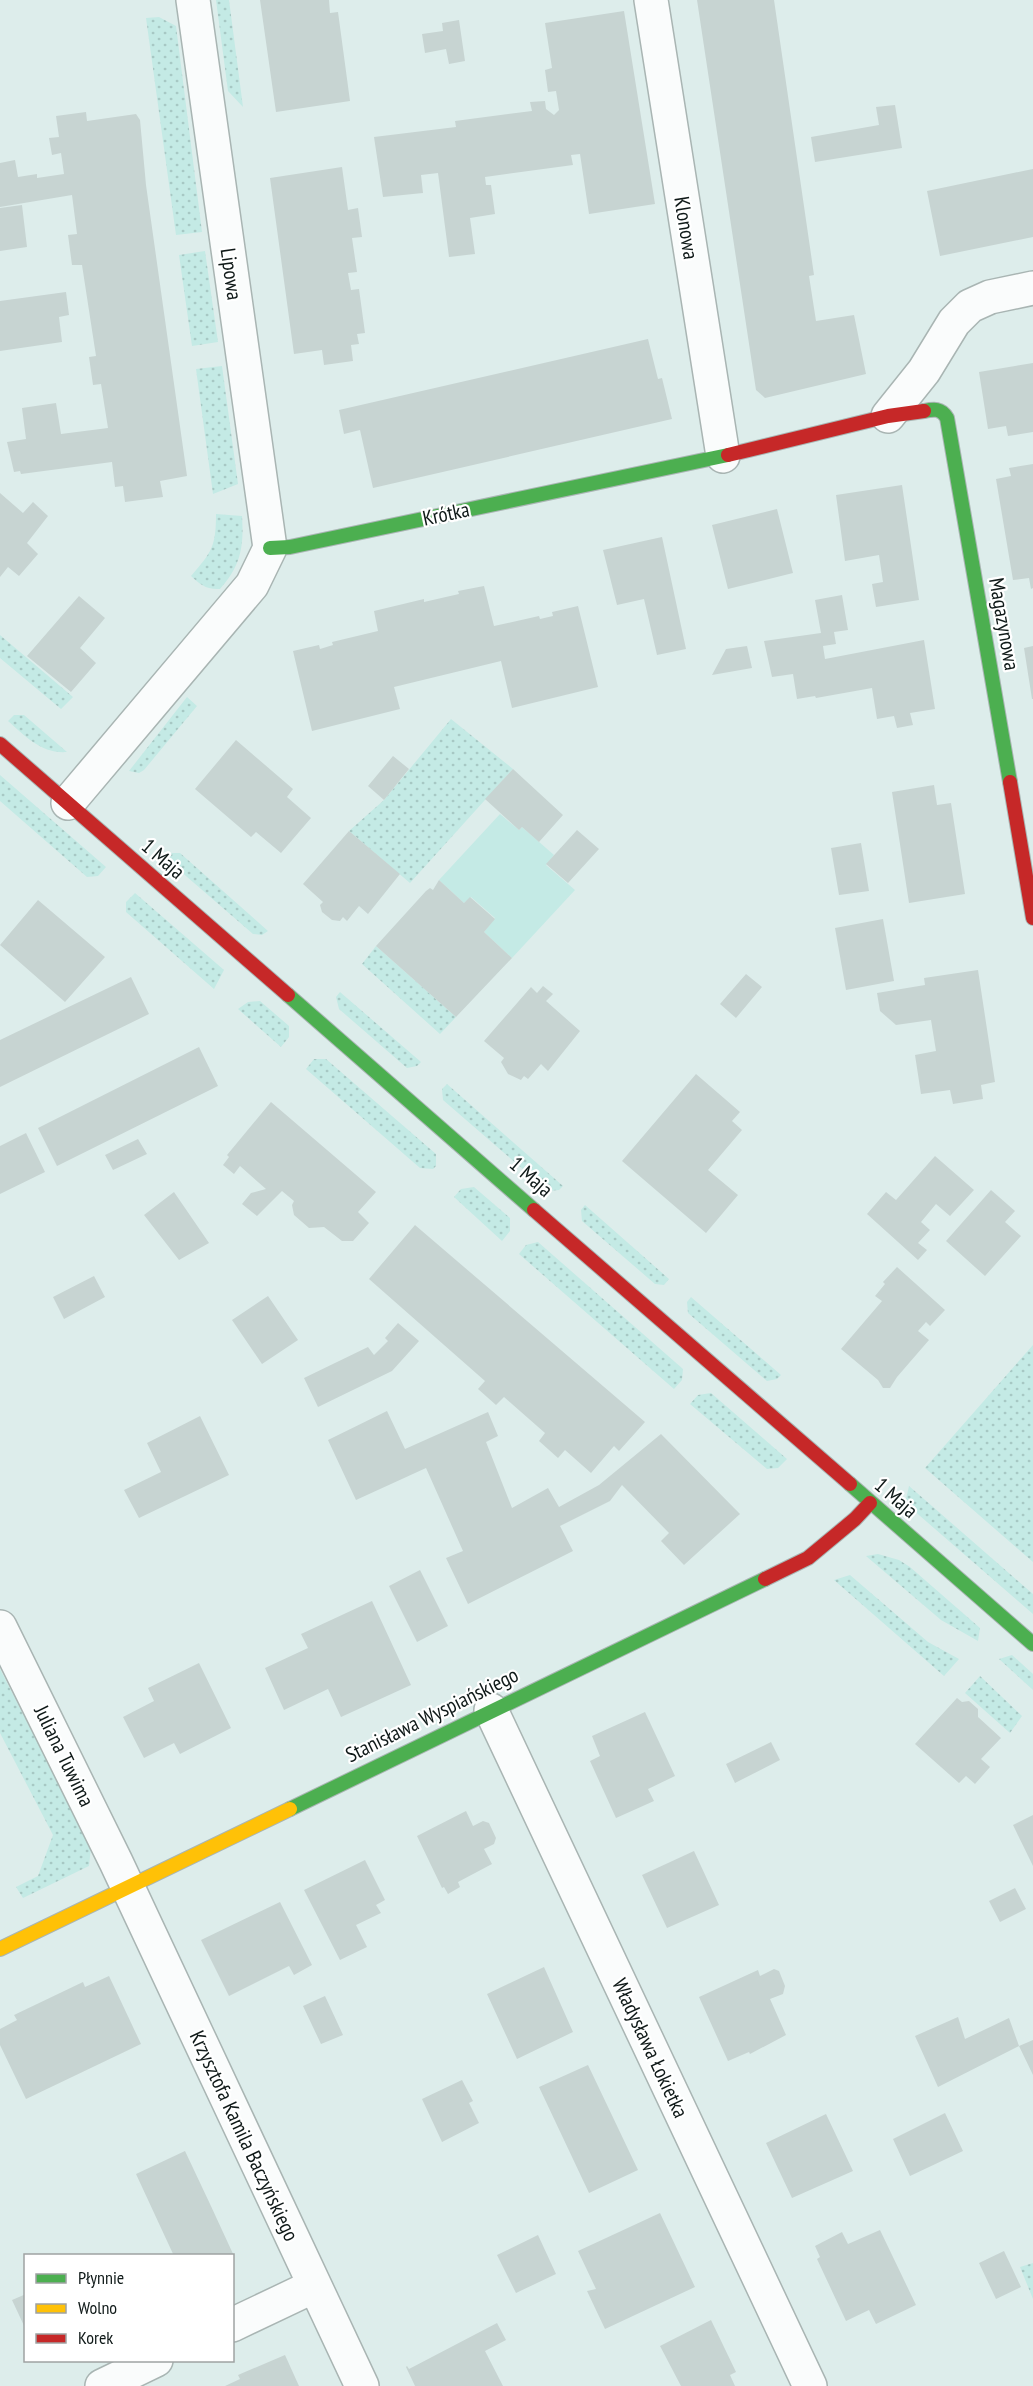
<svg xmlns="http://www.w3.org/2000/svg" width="1033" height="2386" font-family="'PT Sans Narrow',sans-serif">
	<defs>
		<pattern id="grass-dots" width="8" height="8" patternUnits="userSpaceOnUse" patternTransform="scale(1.5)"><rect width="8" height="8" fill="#c4eae5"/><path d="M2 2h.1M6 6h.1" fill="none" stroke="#a7c8c4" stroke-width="1.8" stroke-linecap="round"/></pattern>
	</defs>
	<rect width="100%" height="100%" fill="#ddedeb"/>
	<path fill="url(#grass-dots)" d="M216 0H229L243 107 228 91Z
		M159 17 176 26 202 232 176 235 146 18Z
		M205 251 218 342 192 346 179 255Z
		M222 366 238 484 213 494 196 369Z
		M216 514 242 516C244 546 241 566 220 589 206 590 200 584 191 576 212 552 216 546 216 514Z
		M0 635 73 697 61 709 0 658Z
		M187 697 197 706 144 770 139 773 129 771Z
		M14 715H24L67 752C42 754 26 737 8 721Z
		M451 719 513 769 410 883 349 831 384 800Z
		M0 775 106 867 98 876 87 877 0 801Z
		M169 853H180L268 931 262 935 253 934 164 857Z
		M135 893 224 970 214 989 126 912V902Z
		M376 946 456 1017 440 1034 362 964Z
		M340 992 421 1062 417 1066 407 1068 339 1009 336 997Z
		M260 1001 289 1026V1037L281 1047 238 1009 248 1002Z
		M314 1059H326L436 1154V1166L433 1169 420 1168 306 1069Z
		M447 1084 563 1186 559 1190 548 1191 443 1100 442 1089Z
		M474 1187 510 1218V1231L502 1241 454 1197 461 1189Z
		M585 1205 669 1279 664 1285 655 1284 582 1221 581 1210Z
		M538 1242 683 1369 682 1380 674 1389 519 1254 526 1245Z
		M691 1297 781 1375 777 1379 767 1381 688 1313 687 1302Z
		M1033 1345V1562L925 1468Z
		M711 1393 787 1459 778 1468 767 1469 690 1404 698 1395Z
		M909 1486 1033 1594V1614L912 1509 906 1499Z
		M878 1554 899 1560 910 1567 980 1628 978 1641 941 1620 866 1556Z
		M850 1575 928 1642 959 1659 944 1676 834 1580Z
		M1012 1655 1033 1674V1690L999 1659Z
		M0 1669 91 1847 89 1866 23 1898 16 1887 38 1876 53 1835 0 1733Z
		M980 1676 1022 1716 1010 1733 965 1693Z
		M1033 2263V2299L1020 2267Z"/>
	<path fill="#c4eae5" d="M500 814 519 830 522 827 554 855 546 865 575 890 512 958 484 932 495 918 471 897 464 903 439 880Z"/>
	<path fill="#c7d4d2" d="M260 0H329L330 13 338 12 350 101 276 112Z
		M697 0H774L814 275 809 276 816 321 854 315 866 374 765 398 756 390Z
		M624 11 655 204 589 214 580 154 571 155 573 165 485 177 486 185H491L495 214 470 218 475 254 449 257 438 173 421 175 423 193 383 197 374 137 456 127 455 121 532 111 530 102 545 101 546 109 554 115 559 110 556 91 548 92 545 70 552 68 545 23Z
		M459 20 465 61 449 64 446 49 425 53 422 34 443 31 442 23Z
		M895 105 902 148 815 162 811 137 879 125 876 107Z
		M86 112 87 121 136 114 140 120 146 185 187 476 160 481 163 497 125 502 123 486 115 487 112 462 21 474 20 471 14 472 7 442 26 439 22 408 56 403 61 434 108 428 101 384 93 385 89 357 96 356 82 265H72L68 235 77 234 72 195 0 207V163L15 160 18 177 37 174V178L64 174 61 153 52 155 49 138 59 137 56 116Z
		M342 167 348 210 358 208 362 237 352 238 357 272 348 273 351 290 359 289 365 333 357 334 359 344 351 345 353 361 324 365 322 350 294 354 270 178Z
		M1033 169V237L940 256 927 191Z
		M22 205 27 247 0 251V208Z
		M66 292 69 315 59 317 62 342 0 351V301Z
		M648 339 658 379 662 378 672 419 373 488 360 430 344 434 339 410Z
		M1033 363V432L1008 436 1006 426 988 429 979 372Z
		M1033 464V588L1031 589 1029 578 1013 580 996 479 1011 476 1009 468Z
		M902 485 919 600 876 607 872 584 883 582 879 555 845 561 836 495Z
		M0 493 23 513 33 502 48 516 27 543 38 554 19 576 8 567 0 577Z
		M777 509 793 573 728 589 712 525Z
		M662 537 686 649 657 655 644 599 617 605 603 550Z
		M484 586 494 626 539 616 540 619 553 616 552 612 578 606 598 687 512 708 501 661 394 687 400 709 312 731 293 651 319 645 320 649 333 645 332 642 378 631 374 611 424 599V602L459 594 458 591Z
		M842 595 848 630 834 632 836 644 823 646 825 659 924 640 935 709 910 713 913 725 897 728 894 716 877 719 872 688 816 698 815 696 797 699 793 674 772 677 764 641 821 633 815 600Z
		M79 596 105 618 80 648 96 663 71 692 27 656Z
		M747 646 752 668 712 675 726 649Z
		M1033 646V699H1032L1024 648Z
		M236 740 293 789 287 797 311 818 281 853 256 832 251 837 195 789Z
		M393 756 409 769 384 800 368 786Z
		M513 769 563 815 539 842 522 827 519 830 485 799Z
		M934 785 937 805 951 803 965 894 909 903 892 792Z
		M577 830 599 849 568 883 546 864Z
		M349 831 400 874 368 914 359 906 347 921 343 917 340 921 332 920 322 912 320 905 323 902 303 884Z
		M861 843 869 891 839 895 831 848Z
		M439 880 464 903 470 897 495 919 484 932 512 958 456 1017 376 946 426 891 430 888 433 890Z
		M38 900 105 957 65 1002 0 945Z
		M883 919 894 981 846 990 835 928Z
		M978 970 995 1082 981 1085 983 1099 953 1104 950 1090 921 1094 915 1055 936 1051 931 1020 896 1025 880 1011 877 993 925 985 924 978Z
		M746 974 762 987 736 1018 720 1004Z
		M131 977 149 1014 0 1087V1040Z
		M543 986 553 994 546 1001 580 1031 548 1071 541 1064 528 1079 524 1076 521 1080 508 1074 501 1062 504 1058 484 1041 531 987 537 993Z
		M199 1047 218 1086 57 1166 38 1128Z
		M696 1074 740 1112 732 1121 742 1130 708 1170 738 1195 706 1233 622 1161Z
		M271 1102 376 1192 358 1212 369 1223 353 1241H342L324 1227 309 1228 294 1215 292 1205 294 1201 282 1191 257 1216 242 1204 251 1193 266 1189 240 1166 234 1174 223 1165 229 1157 227 1155Z
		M26 1133 45 1172 0 1194V1146Z
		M138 1139 147 1154 113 1170 105 1155Z
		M935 1156 974 1190 950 1216 936 1204 921 1222 930 1230 918 1243 927 1250 918 1260 867 1214 886 1192 896 1200Z
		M991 1190 1015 1211 1005 1222 1021 1236 985 1276 946 1241Z
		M174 1192 209 1243 179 1260 144 1215Z
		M415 1225 645 1422 619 1451 614 1446 591 1473 565 1450 558 1458 539 1441 545 1433 504 1397 496 1405 478 1389 485 1381 369 1279Z
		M897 1267 945 1310 930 1326 926 1322 918 1331 929 1340 897 1377 890 1388H883L878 1380 841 1349 882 1301 875 1296 885 1284 883 1282Z
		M94 1276 105 1297 64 1319 53 1297Z
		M268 1296 298 1340 262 1364 232 1320Z
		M398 1323 419 1341 392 1371 318 1407 304 1378 368 1347 374 1355 388 1341 385 1338Z
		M387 1411 405 1449 488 1412 498 1436 486 1442 512 1508 548 1488 559 1507 599 1485 661 1434 740 1514 684 1565 661 1541 669 1533 622 1485 610 1501 560 1526 573 1551 468 1604 446 1558 463 1551 426 1468 356 1500 328 1440Z
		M200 1416 229 1475 139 1518 124 1490 161 1472 147 1443Z
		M420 1570 448 1626 417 1642 389 1586Z
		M372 1601 411 1685 341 1717 328 1689 284 1710 265 1668 308 1648 301 1634Z
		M199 1663 231 1728 180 1754 174 1743 144 1758 123 1717 154 1701 148 1688Z
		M957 1698 962 1702 969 1701 978 1709V1717L1001 1738 981 1759 990 1767 975 1784 966 1776 959 1783 915 1744Z
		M645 1712 675 1776 648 1789 654 1801 616 1818 590 1761 600 1756 592 1736Z
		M771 1742 780 1760 735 1783 726 1764Z
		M466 1811 473 1826 483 1821 489 1823 496 1838 494 1844 484 1849 492 1864 458 1882 460 1887 448 1894 444 1887 442 1888 417 1836Z
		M1033 1815V1866L1013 1825Z
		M694 1851 719 1905 667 1928 642 1875Z
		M365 1860 385 1900 376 1905 381 1913 356 1925 367 1947 340 1960 304 1890Z
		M1015 1888 1026 1909 1000 1922 989 1901Z
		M280 1902 312 1965 294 1975 289 1966 229 1996 201 1940Z
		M544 1967 573 2032 517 2059 487 1994Z
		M774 1969 779 1971 785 1986 783 1994 770 1999 786 2035 750 2054 749 2052 728 2061 699 1997 758 1970 760 1976Z
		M109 1976 141 2044 26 2099 0 2045V2029L17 2020 14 2015 83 1982 85 1987Z
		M325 1996 343 2035 321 2044 303 2006Z
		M958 2017 965 2039 1009 2018 1019 2046 938 2087 915 2036Z
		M1033 2040V2075L1019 2046Z
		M588 2065 638 2170 589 2193 539 2087Z
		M462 2080 473 2101 469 2103 479 2123 442 2142 422 2099Z
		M945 2113 963 2151 910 2176 893 2139Z
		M826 2114 853 2171 792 2198 766 2143Z
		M185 2151 210 2204 234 2256H174L136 2174Z
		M660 2213 695 2287 605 2329 587 2291 596 2289 578 2251Z
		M880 2230 916 2305 876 2324 869 2310 846 2321 817 2259 820 2257 815 2246 842 2232 848 2244Z
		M538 2235 556 2274 516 2293 497 2255Z
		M1004 2251 1021 2287 996 2299 979 2263Z
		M26 2294V2330L12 2300Z
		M711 2320 736 2372 730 2375 735 2386H681L660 2346Z
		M497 2323 506 2340 485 2351 503 2386H415L406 2367 407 2366 409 2369Z
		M285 2355 299 2386H225L240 2379 238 2375Z"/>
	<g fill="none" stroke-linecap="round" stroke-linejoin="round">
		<g stroke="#a9b5b3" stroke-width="36">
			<path id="street" d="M651 0 723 456
				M888 416 924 371 954 322 970 306 990 297 1033 288
				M68 803 252 585 270 548 193 0
				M0 1627 116 1862 362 2386
				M491 1710 810 2386
				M232 2325 314 2286
				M102 2386 156 2360"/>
		</g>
		<g stroke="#a9b5b3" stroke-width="16">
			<path id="fast" d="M924 411C934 409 941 408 947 418L1010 782
				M270 548 290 547 728 455
				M288 995 534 1210
				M850 1484 1033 1644
				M290 1809 765 1579"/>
		</g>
		<g stroke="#a9b5b3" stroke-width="16">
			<path id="slow" d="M0 1949 290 1809"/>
		</g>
		<g stroke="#a9b5b3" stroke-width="16">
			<path id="jam" d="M728 455 888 416 924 411
				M0 744 288 995
				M1010 782 1033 918
				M534 1210 850 1484
				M765 1579 808 1558 855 1519 870 1503"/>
		</g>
		<use href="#street" stroke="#fafcfc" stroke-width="33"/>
		<use href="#fast" stroke="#4caf50" stroke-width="14"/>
		<use href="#slow" stroke="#ffc107" stroke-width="14"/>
		<use href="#jam" stroke="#c62828" stroke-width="14"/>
	</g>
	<g text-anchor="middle" stroke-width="4.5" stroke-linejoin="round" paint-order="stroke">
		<g font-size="21" fill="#0f1918" stroke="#fff">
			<text transform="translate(686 228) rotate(81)" y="7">Klonowa</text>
			<text transform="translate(231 274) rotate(82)" y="7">Lipowa</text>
			<text transform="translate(446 514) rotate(-12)" y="7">Krótka</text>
			<text transform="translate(1004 624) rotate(80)" y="7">Magazynowa</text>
			<text transform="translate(163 859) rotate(41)" y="7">1 Maja</text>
			<text transform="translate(531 1177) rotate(41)" y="7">1 Maja</text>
			<text transform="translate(896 1498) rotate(41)" y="7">1 Maja</text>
			<text transform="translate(432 1715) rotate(-26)" y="7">Stanisława Wyspiańskiego</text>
			<text transform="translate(64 1756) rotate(64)" y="7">Juliana Tuwima</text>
			<text transform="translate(650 2048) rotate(65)" y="7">Władysława Łokietka</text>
			<text transform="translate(244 2136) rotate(65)" y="7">Krzysztofa Kamila Baczyńskiego</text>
		</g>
	</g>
	<rect x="24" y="2254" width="210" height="108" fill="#ffffff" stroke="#9fa3a3" stroke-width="1.5"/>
	<rect x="36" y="2274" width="30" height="9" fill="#4caf50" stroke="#9fa3a3" stroke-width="1.5"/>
	<text x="78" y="2284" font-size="18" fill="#0f1918">Płynnie</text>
	<rect x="36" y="2304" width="30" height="9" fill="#ffc107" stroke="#9fa3a3" stroke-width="1.5"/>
	<text x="78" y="2314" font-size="18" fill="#0f1918">Wolno</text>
	<rect x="36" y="2334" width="30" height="9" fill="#c62828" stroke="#9fa3a3" stroke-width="1.5"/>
	<text x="78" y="2344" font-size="18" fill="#0f1918">Korek</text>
</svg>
